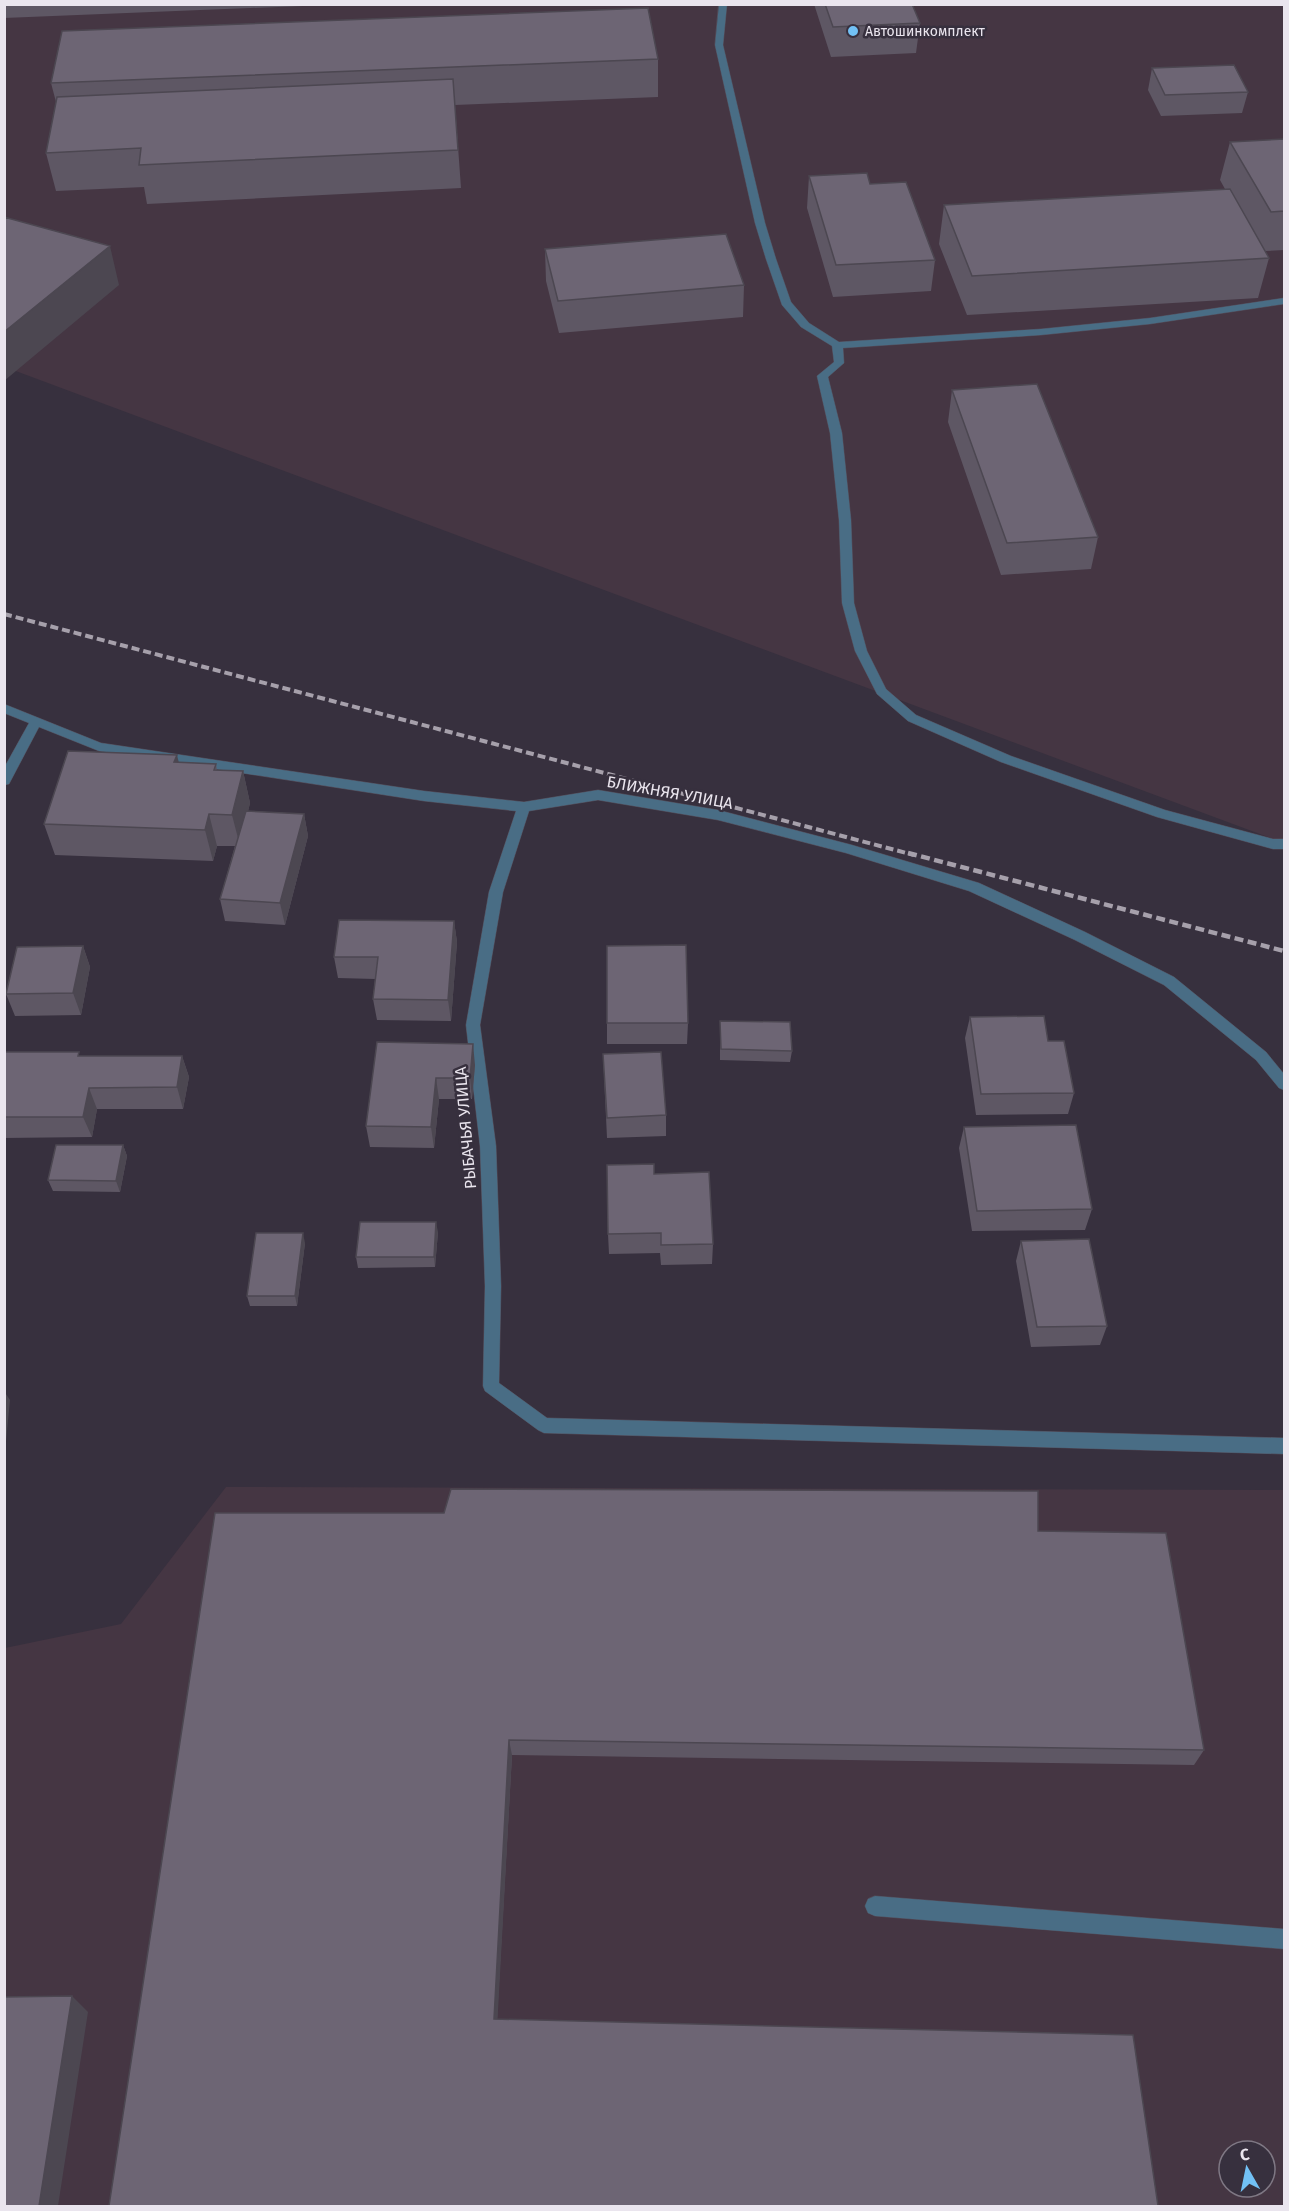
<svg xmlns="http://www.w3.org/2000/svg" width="1289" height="2211" font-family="'Fira Sans',sans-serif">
	<rect width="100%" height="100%" fill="#37303e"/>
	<path fill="#453643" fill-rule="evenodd" d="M4 5H1284V843L5 367Z
		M226 1487 1284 1490V2206H5V1648L121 1624ZM1229 2151H1265V2187H1229Z"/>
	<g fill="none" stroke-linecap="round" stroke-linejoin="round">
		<g stroke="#544d5a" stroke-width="1">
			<path id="minor" d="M719 4H727L723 45 765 223 776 259 791 302 809 323 839 342 1041 329 1150 318 1284 298V304L1150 324 1041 335 843 348 844 363 828 377 842 433 851 520 854 603 867 651 886 689 916 715 1011 756 1165 810 1273 839H1284V849H1273L1157 817 1001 762 908 721 877 694 855 651 842 603 839 520 830 433 817 376 834 362 832 346 801 327 782 305 766 259 755 223 715 45Z
				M4 704 101 743 424 791 524 802 598 790 718 810 852 845 979 883 1085 932 1174 977 1266 1052 1284 1074V1090L1279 1088 1256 1060 1164 985 1075 940 969 891 846 853 718 820 598 800 529 811 503 892 480 1025 496 1146 501 1286 499 1383 547 1418 1284 1438V1454L544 1433 538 1430 485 1391 483 1386 485 1286 480 1146 466 1025 489 892 516 811 424 801 99 751 39 727 9 784 4 785V768L29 723 4 713Z
				M875 1896 1284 1929V1949L875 1916 868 1913 865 1906 868 1899Z"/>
		</g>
		<use href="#minor" fill="#496d85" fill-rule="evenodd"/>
		<path stroke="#a6a0ab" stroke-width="4" stroke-dasharray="8 4" stroke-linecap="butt" d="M4 614 914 855"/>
		<path stroke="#a6a0ab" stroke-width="4.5" stroke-dasharray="9 4.5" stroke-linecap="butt" d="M908 853 1284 951"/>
	</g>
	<path fill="#5e5764" d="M4 4H352L4 18Z
		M814 4H912L920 23 916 53 831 57Z
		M658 59V97L455 105 461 188 147 204 144 187 56 191 46 153 56 102 51 83Z
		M1152 68 1248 92 1242 113 1161 116 1148 90Z
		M1284 139V250L1265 251 1269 258 1258 298 967 315 939 244 944 205 1225 189 1220 180 1230 142Z
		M809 176 870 184 935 260 931 291 833 297 807 208Z
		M545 249 744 285 743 317 559 333 546 281Z
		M952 390 1098 537 1091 569 1001 575 948 422Z
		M179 762 216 764 217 770 243 771 250 803 248 811 304 814 308 836 285 925 225 921 220 899 235 846H217L213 861 55 855 44 824Z
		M454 921 457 942 451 1021 377 1020 373 999 375 979 338 978 334 957Z
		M83 946 90 967 81 1015 15 1016 6 994Z
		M970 1017 1048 1041 1074 1093 1068 1114 976 1115 965 1038Z
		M720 1021 792 1051 790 1062 720 1060Z
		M607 1023H688L687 1044H607Z
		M377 1042 475 1065 472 1099H439L434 1148 370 1147 366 1126Z
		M4 1052 81 1056H182L189 1077 183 1109H97L92 1137 4 1138Z
		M603 1054 666 1115V1136L607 1138Z
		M964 1127 1092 1209 1085 1230 972 1231 959 1148Z
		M123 1145 127 1156 120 1192 53 1191 48 1180Z
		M654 1174 713 1244 712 1264 661 1265 660 1253 609 1254 608 1234Z
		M438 1232 435 1267 358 1268 356 1257Z
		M1021 1241 1107 1326 1100 1345 1031 1347 1016 1261Z
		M305 1243 297 1306H250L247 1296Z
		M215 1513 1038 1531 1204 1750 1194 1765 512 1755 497 2019 109 2206Z"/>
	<path fill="#4c4751" d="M110 246 119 285 4 381V332Z
		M177 755 185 787 174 762Z
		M243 771 250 803 240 846 232 815Z
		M209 814 217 846 213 861 205 830Z
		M304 814 308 836 285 925 280 903Z
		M454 921 457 942 451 1021 448 1000Z
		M83 946 90 967 81 1015 73 993Z
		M473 1044 475 1065 472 1099 470 1078Z
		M182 1056 189 1077 183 1109 177 1087Z
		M436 1078 439 1099 434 1148 431 1127Z
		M89 1088 97 1109 92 1137 83 1117Z
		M123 1145 127 1156 120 1192 116 1181Z
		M436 1222 438 1232 435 1267 434 1257Z
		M303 1233 305 1243 297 1306 295 1296Z
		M4 1391 10 1400 4 1462Z
		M509 1740 512 1755 497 2029 494 2019Z
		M72 1996 88 2012 58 2206H39Z"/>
	<path fill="#6d6574" stroke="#4c4751" stroke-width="1.5" d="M825 4H912L920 23 833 27Z
		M648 8 658 59 51 83 62 31Z
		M1234 65 1248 92 1165 95 1152 68Z
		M453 79 458 150 139 165 141 148 46 153 57 97Z
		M1284 139V211L1271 212 1230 142Z
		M867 173 870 184 906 182 935 260 836 265 809 176Z
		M1230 189 1269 258 972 276 944 205Z
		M4 217 110 246 4 332Z
		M726 234 744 285 558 301 545 249Z
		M1037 384 1098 537 1007 543 952 390Z
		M68 751 177 755 174 762 216 764 214 770 243 771 232 815 209 814 205 830 44 824Z
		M246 811 304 814 280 903 220 899Z
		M339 920 454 921 448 1000 373 999 378 957H334Z
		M686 945 688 1023H607V946Z
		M83 946 73 993 6 994 17 947Z
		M1044 1016 1048 1041H1064L1074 1093 981 1094 970 1017Z
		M720 1021 790 1022 792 1051 721 1049Z
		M377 1042 473 1044 470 1078H436L431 1127 366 1126Z
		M4 1052H79L78 1056H182L177 1087 89 1088 83 1117H4Z
		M661 1052 666 1115 607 1118 603 1054Z
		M1076 1125 1092 1209 977 1211 964 1127Z
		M56 1145H123L116 1181 48 1180Z
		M654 1164V1174L709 1172 713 1244 661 1245V1233L608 1234 607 1165Z
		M360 1222H436L434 1257H356Z
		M256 1233H303L295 1296H247Z
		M1089 1239 1107 1326 1037 1327 1021 1241Z
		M451 1489 1038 1491V1531L1166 1533 1204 1750 509 1740 494 2019 1133 2035 1158 2206H109L215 1513H444Z
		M72 1996 39 2206H4V1997Z"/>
	<circle fill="#72c1f5" stroke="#37303e" stroke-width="2" cx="853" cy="31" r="6"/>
	<g text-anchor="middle" stroke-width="5" stroke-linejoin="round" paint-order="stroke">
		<g font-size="14" fill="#eae5ee" stroke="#37303e" text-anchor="start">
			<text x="865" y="36">Автошинкомплект</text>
		</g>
		<g font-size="16" fill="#eae5ee" stroke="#37303e">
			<text transform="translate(670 792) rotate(10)" y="6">БЛИЖНЯЯ УЛИЦА</text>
			<text transform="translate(465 1128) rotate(-95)" y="6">РЫБАЧЬЯ УЛИЦА</text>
		</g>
	</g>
	<rect width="1289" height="2211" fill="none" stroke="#eae5ee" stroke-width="12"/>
	<g transform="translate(1247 2169) rotate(351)"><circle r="28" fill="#37303e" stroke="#7f7884" stroke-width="1.5"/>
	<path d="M0-4.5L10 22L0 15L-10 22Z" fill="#72c1f5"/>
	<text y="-9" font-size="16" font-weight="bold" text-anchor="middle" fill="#eae5ee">С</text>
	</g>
</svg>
